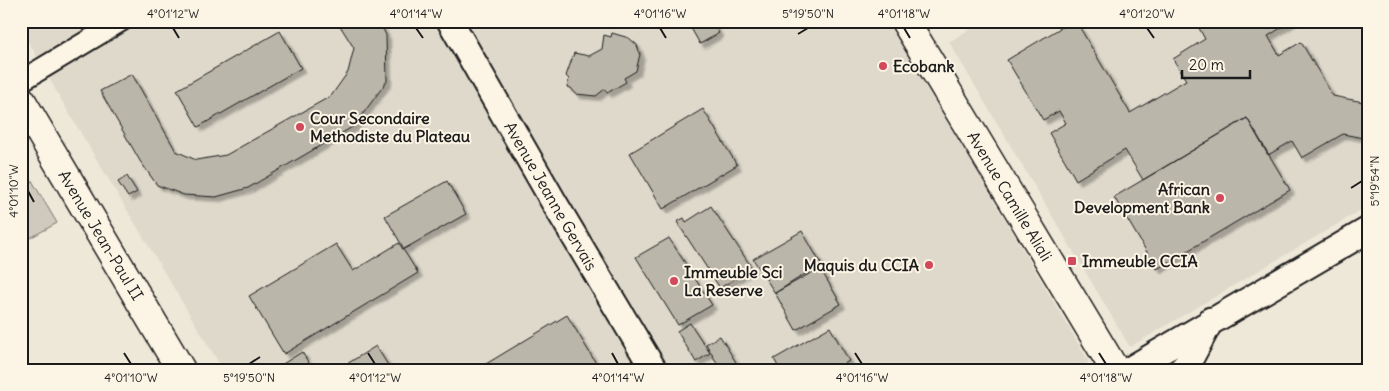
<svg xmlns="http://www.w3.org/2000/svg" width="1389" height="391" font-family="Delius,sans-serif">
	<defs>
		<filter id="shadow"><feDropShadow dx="4.5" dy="4.5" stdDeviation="1" flood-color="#0004"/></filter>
	</defs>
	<rect width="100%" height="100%" fill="#eee8d9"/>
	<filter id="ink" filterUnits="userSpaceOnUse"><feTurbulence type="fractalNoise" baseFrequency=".02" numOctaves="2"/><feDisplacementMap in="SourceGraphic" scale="10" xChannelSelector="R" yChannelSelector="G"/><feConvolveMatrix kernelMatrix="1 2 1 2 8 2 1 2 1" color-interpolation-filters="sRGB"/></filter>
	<g filter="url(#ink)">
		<path fill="#ded9cb" d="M21 21H924L898 37 1089 362 1076 370H223L70 115 21 29Z
			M983 21H1368V206L1130 347 949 42Z"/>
		<path fill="#cfcabd" stroke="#76736c" d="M21 162 57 223 21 243Z"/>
		<path fill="#bab6aa" stroke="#1c1c1c" filter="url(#shadow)" d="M337 21H379L386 35 387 81 354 126 248 188 216 197 184 195 157 185 140 161 100 91 132 74 176 151 196 160 226 155 331 96 348 72 354 48Z
			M687 21H712L719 33 700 44Z
			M1072 21H1076L1130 113 1186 80 1173 59 1205 39 1195 21H1292L1268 36 1279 55 1301 42 1333 96 1368 103V139L1343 134 1302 158 1292 141 1268 155 1247 118 1143 180 1125 150 1076 180 1049 133 1066 123 1059 111 1043 120 1007 60Z
			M280 31 301 68 198 127 177 90Z
			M612 33 629 38 637 45 640 54 636 71 624 78 626 82 607 93 605 89 596 96 576 94 571 88 567 87 569 79 566 76 574 53 589 56 602 49 604 35 611 37Z
			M703 109 737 165 663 209 630 153Z
			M1247 118 1290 190 1157 269 1114 197Z
			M127 176 137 192 128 197 118 182Z
			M447 181 466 214 404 249 385 216Z
			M711 206 752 268 720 288 677 222 684 218 686 222Z
			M802 231 821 264 775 293 753 259Z
			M669 238 712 305 678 325 636 257Z
			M399 243 418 273 284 354 249 296 336 244 353 271Z
			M820 268 841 304 796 330 775 293Z
			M567 315 600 370H476Z
			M690 323 710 353 696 362 677 331Z
			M830 327 849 361 833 370H780L774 359Z
			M720 336 737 364 727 370H721L706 344Z
			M376 346 391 370H337Z
			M302 352 313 370H273Z
			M1368 358V370H1348Z"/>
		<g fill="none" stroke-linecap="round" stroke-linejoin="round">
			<g stroke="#1c1c1c" stroke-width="24">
				<path id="minor" d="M21 81 121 21"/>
			</g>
			<g stroke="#1c1c1c" stroke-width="29">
				<path id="tertiary" d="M450 21 555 204 654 370
					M1129 370 1368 230
					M1181 370 1188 363 1211 320"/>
			</g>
			<g stroke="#1c1c1c" stroke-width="31">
				<path id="secondary" d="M905 21 1115 370
					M21 100 181 370"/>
			</g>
			<use href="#minor" stroke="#fcf5e5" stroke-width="20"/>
			<use href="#tertiary" stroke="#fcf5e5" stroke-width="25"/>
			<use href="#secondary" stroke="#fcf5e5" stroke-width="28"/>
		</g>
	</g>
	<path fill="none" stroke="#1c1c1c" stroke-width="2" d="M173 28 179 38M416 28 423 38M660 28 666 38M904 28 910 38M1147 28 1154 38M798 34 808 28M1351 188 1362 181M28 191 34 202M124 353 131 364M368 353 375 364M612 353 618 364M855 353 862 364M1099 353 1106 364M249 364 260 357"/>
	<g fill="#d1495b" stroke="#fcf5e5" stroke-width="2">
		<circle cx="883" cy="66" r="5"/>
		<circle cx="300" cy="127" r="5"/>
		<circle cx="1220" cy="198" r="5"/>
		<rect x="1067" y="256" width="10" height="10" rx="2.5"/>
		<circle cx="929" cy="265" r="5"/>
		<circle cx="674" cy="281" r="5"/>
	</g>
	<g text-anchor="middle" stroke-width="4" stroke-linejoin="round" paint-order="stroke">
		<g font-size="16" font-weight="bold" fill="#1c1c1c" stroke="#fcf5e5" text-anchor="start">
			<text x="893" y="72">Ecobank</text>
			<text x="310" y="124">Cour Secondaire<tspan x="310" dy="18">Methodiste du Plateau</tspan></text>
			<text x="1210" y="195" text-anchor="end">African<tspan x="1210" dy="18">Development Bank</tspan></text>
			<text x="1082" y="267">Immeuble CCIA</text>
			<text x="919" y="271" text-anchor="end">Maquis du CCIA</text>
			<text x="684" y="278">Immeuble Sci<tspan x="684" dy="18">La Reserve</tspan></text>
		</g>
		<g font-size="16" fill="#1c1c1c" stroke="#fcf5e5">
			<text transform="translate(551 196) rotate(60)" y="6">Avenue Jeanne Gervais</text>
			<text transform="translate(1010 196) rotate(59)" y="6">Avenue Camille Aliali</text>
			<text transform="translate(101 235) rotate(59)" y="6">Avenue Jean-Paul II</text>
		</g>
	</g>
	<rect width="1389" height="391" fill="none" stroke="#fcf5e5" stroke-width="55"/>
	<path d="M1182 70v8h68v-8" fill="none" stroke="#1c1c1c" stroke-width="2.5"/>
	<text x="1189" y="70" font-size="15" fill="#1c1c1c" stroke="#fcf5e5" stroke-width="4" paint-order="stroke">20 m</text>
	<rect x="28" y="28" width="1334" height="336" fill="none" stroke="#1c1c1c" stroke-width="2"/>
	<g font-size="12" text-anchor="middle" fill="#1c1c1c">
		<text x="173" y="18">4°01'12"W</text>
		<text x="416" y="18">4°01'14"W</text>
		<text x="660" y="18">4°01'16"W</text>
		<text x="808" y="18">5°19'50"N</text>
		<text x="904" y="18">4°01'18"W</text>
		<text x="1147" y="18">4°01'20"W</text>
		<text transform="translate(1375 181) rotate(-90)" y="4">5°19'54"N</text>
		<text transform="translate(14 191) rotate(-90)" y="4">4°01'10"W</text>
		<text x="131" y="382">4°01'10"W</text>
		<text x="249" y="382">5°19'50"N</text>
		<text x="375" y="382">4°01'12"W</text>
		<text x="618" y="382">4°01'14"W</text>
		<text x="862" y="382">4°01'16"W</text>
		<text x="1106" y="382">4°01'18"W</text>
	</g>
</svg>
